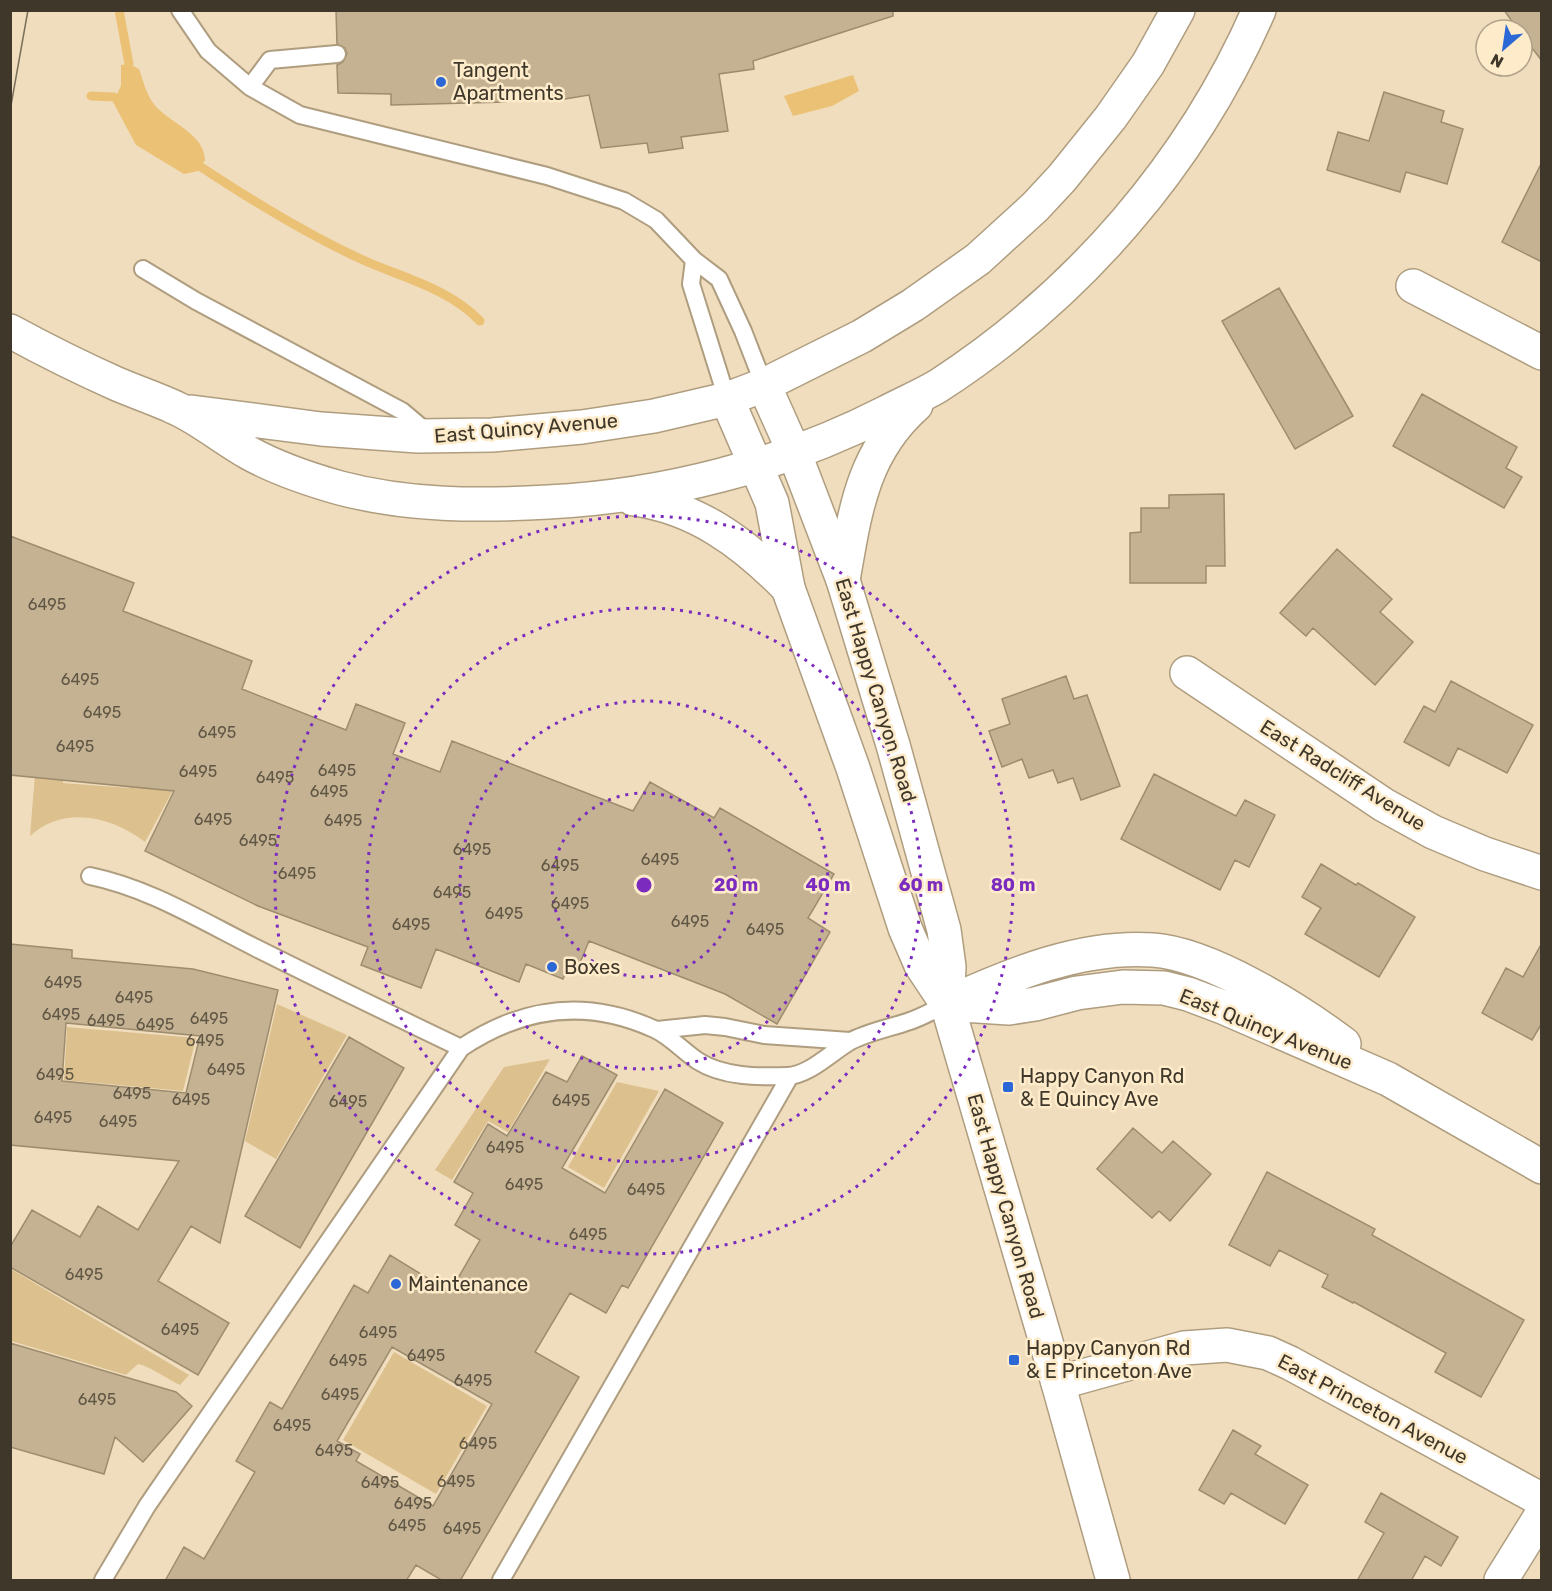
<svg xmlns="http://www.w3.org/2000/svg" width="1552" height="1591" font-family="Rubik,sans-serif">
	<rect width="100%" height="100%" fill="#f0ddbd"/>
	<path fill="#dcc08e" d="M47 627 75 644 63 783 129 788 141 654 134 777 172 792 145 842C112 816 63 805 30 836Z
		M277 1004 347 1035 276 1159 245 1141Z
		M67 1027 196 1038 183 1091 64 1080Z
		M550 1059 508 1132 488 1121 452 1180 435 1170 504 1067Z
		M617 1082 659 1091 604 1188 568 1167Z
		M10 1269H11L189 1375 180 1385C171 1381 145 1364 138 1364L126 1375 11 1341Z
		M394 1352 487 1406 436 1494 343 1440Z"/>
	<path fill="#ebc175" d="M129 64 139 69C143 80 146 93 153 103 168 123 204 132 205 160L198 171 184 174 136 145 113 102 121 86V65Z
		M853 75 859 91 832 106 793 116 784 96Z"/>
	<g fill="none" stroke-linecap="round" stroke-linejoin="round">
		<path stroke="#ebc175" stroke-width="9" d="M119 10 129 64
			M91 96 114 97
			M201 167C251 200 308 235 363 260 403 278 448 288 480 321"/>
	</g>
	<path fill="#c4b293" stroke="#9e8c6e" stroke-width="1.5" fill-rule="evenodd" d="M336 10H893V16L753 61 754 69 719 74 728 131 681 137 683 148 649 153 647 143 601 148 589 95 558 100V96H506V102L391 105V94L338 93 337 65 343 62 347 54 345 48 337 44Z
		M1504 10H1542V61L1522 35V30H1518Z
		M1384 92 1444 111 1441 122 1463 129 1447 184 1406 172 1400 192 1327 170 1338 132 1369 141Z
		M1542 162V262L1502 242Z
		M1279 288 1353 416 1295 449 1222 321Z
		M1422 394 1517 447 1506 468 1522 477 1504 508 1393 446Z
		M1224 494 1225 566H1206V583H1130V533L1141 532V508H1169V495Z
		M10 536 134 583 123 611 252 661 242 689 346 730 356 704 405 723 393 754 440 772 452 741 633 811 650 782 714 818 720 808 834 874 808 918 830 932 777 1024 725 994 589 941 577 970 568 967 563 979 526 964 519 982 436 949 421 988 361 965 368 947 258 906 145 851 174 791 10 775Z
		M1337 549 1392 599 1380 612 1413 642 1375 685 1313 628 1306 636 1280 613Z
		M1066 676 1074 699 1087 695 1120 786 1081 800 1073 778 1058 783 1053 770 1029 778 1022 759 1002 767 989 731 1010 724 1002 699Z
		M1451 681 1533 725 1507 773 1458 748 1449 766 1404 742 1424 706 1435 712Z
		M1154 774 1236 816 1245 800 1275 815 1249 867 1235 860 1220 890 1121 839Z
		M1321 864 1356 885 1358 883 1415 917 1379 977 1305 934 1321 908 1302 897Z
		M1542 943V1023L1532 1040 1482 1013 1506 968 1523 977Z
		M10 944 72 950V958L193 969 278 990 220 1243 191 1226 158 1281 229 1323 198 1375 10 1267V1247L32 1210 80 1237 98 1206 138 1230 179 1161 10 1145ZM66 1023 200 1036 186 1093 62 1081Z
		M349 1037 404 1068 300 1248 245 1216Z
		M582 1056 617 1075 562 1168 605 1193 665 1089 723 1123 628 1288 622 1285 606 1313 570 1293 535 1352 579 1377 460 1581H443L416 1565 406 1581H165L184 1547 204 1559 255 1472 236 1461 270 1402 282 1409 354 1285 368 1293 390 1255 450 1292 480 1240 455 1225 473 1193 454 1182 488 1124 507 1136 546 1072 567 1082ZM392 1347 492 1404 433 1506 356 1461 360 1454 337 1441Z
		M1133 1128 1162 1153 1173 1141 1211 1174 1170 1221 1159 1211 1152 1218 1097 1169Z
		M1267 1172 1375 1229 1372 1235 1524 1320 1481 1397 1435 1372 1446 1353 1354 1302 1353 1303 1322 1287 1328 1275 1279 1250 1270 1266 1229 1245Z
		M10 1343 176 1392 192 1406 143 1462 115 1437 104 1474 10 1447Z
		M1233 1430 1261 1446 1255 1454 1308 1485 1285 1524 1231 1493 1224 1504 1199 1490Z
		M1381 1493 1458 1537 1441 1566 1425 1556 1411 1581H1357L1384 1533 1365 1522Z"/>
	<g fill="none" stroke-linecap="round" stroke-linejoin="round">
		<g stroke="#af9d7f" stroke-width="20">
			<path id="service" d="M180 10 208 51 250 87 300 115 547 176 624 201 656 220 694 260 719 279 743 331 764 385
				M250 87 270 60 337 54
				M694 260 691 284 727 399
				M143 269 196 301 402 411 428 433
				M90 876C149 888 202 921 256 948 324 982 392 1015 461 1048
				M657 1030 705 1025 725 1027 764 1035 850 1041
				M103 1580 147 1506 461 1048C522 1007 586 998 654 1029 670 1036 683 1051 698 1061 723 1077 758 1077 787 1076 808 1076 832 1052 849 1042 867 1032 890 1028 910 1021 922 1017 934 1010 947 1004
				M501 1580 790 1076"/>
		</g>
		<g stroke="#af9d7f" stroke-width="36">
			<path id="minor" d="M1413 286 1542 353
				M1187 673 1384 805 1433 832 1485 854 1542 873
				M1058 1383 1184 1348 1227 1345 1268 1353 1290 1363 1542 1500
				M1501 1580 1542 1514"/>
		</g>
		<g stroke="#af9d7f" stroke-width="36">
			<path id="tertiary" d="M764 385 794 452 843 580 893 745 944 930 949 967 947 1004
				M727 399 772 503 788 588 853 768 905 928 921 965 947 1004 1058 1383 1113 1580
				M948 1003C1012 974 1082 945 1153 950 1210 954 1299 1010 1344 1044
				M947 1004 1009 1008 1035 1004 1077 993 1123 987 1164 988 1188 994 1225 1008 1388 1079 1542 1167"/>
		</g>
		<g stroke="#af9d7f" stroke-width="36">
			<path id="secondary" d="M10 331C45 350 81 368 117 384 138 393 160 400 180 410 204 422 226 440 249 453 278 469 308 479 340 488 408 506 478 506 548 502 664 496 781 466 885 413 902 404 921 396 938 386 1078 295 1192 164 1259 10
				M191 412 321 429 418 436 492 435 582 427 654 416 727 399 764 385 862 336 913 305 978 259 1035 207 1062 178 1111 117 1148 64 1178 10
				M633 499C696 507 744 543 788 588
				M843 580C855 512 862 453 916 405"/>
		</g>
		<use href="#service" stroke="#fff" stroke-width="16"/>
		<use href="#minor" stroke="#fff" stroke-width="33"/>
		<use href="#tertiary" stroke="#fff" stroke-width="33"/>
		<use href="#secondary" stroke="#fff" stroke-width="33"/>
		<path stroke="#7a6f5c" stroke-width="1.5" d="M10 111 28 10"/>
	</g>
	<g fill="none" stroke="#7b2cbf" stroke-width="3" stroke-dasharray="3 6">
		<circle cx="644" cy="885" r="92"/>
		<circle cx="644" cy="885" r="184"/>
		<circle cx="644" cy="885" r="277"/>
		<circle cx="644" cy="885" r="369"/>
	</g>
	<g fill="#2b68d5" stroke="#feebca" stroke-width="2">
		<circle cx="441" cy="82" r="6"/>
		<circle cx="552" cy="967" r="6"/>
		<rect x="1002" y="1081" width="12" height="12" rx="3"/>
		<circle cx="396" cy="1284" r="6"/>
		<rect x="1008" y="1354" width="12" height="12" rx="3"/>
	</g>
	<g text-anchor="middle" stroke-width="5" stroke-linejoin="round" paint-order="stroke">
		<g font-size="16" fill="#605644">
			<text x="47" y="610">6495</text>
			<text x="80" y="685">6495</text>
			<text x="102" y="718">6495</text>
			<text x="217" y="738">6495</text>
			<text x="75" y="752">6495</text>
			<text x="337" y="776">6495</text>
			<text x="198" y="777">6495</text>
			<text x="275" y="783">6495</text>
			<text x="329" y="797">6495</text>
			<text x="213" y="825">6495</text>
			<text x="343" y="826">6495</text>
			<text x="258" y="846">6495</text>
			<text x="472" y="855">6495</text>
			<text x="660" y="865">6495</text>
			<text x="560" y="871">6495</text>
			<text x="297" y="879">6495</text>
			<text x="452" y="898">6495</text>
			<text x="570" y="909">6495</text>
			<text x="504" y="919">6495</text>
			<text x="690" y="927">6495</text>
			<text x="411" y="930">6495</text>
			<text x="765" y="935">6495</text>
			<text x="63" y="988">6495</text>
			<text x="134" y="1003">6495</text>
			<text x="61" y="1020">6495</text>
			<text x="209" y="1024">6495</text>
			<text x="106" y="1026">6495</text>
			<text x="155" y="1030">6495</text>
			<text x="205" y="1046">6495</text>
			<text x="226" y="1075">6495</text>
			<text x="55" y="1080">6495</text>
			<text x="132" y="1099">6495</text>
			<text x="191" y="1105">6495</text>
			<text x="571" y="1106">6495</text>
			<text x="348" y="1107">6495</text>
			<text x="53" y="1123">6495</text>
			<text x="118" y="1127">6495</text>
			<text x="505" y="1153">6495</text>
			<text x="524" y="1190">6495</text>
			<text x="646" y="1195">6495</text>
			<text x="588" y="1240">6495</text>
			<text x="84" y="1280">6495</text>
			<text x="180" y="1335">6495</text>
			<text x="378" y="1338">6495</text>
			<text x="426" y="1361">6495</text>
			<text x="348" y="1366">6495</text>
			<text x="473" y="1386">6495</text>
			<text x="340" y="1400">6495</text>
			<text x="97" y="1405">6495</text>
			<text x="292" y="1431">6495</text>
			<text x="478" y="1449">6495</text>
			<text x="334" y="1456">6495</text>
			<text x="456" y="1487">6495</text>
			<text x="380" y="1488">6495</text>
			<text x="413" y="1509">6495</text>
			<text x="407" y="1531">6495</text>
			<text x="462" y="1534">6495</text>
		</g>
		<g font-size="20" fill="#3e372a" stroke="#feebca" text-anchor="start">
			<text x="453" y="77">Tangent<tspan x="453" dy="23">Apartments</tspan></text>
			<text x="564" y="974">Boxes</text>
			<text x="1020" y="1083">Happy Canyon Rd<tspan x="1020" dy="23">&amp; E Quincy Ave</tspan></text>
			<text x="408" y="1291">Maintenance</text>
			<text x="1026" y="1355">Happy Canyon Rd<tspan x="1026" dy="23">&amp; E Princeton Ave</tspan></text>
		</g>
		<g font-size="20" fill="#3e372a" stroke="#feebca">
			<text transform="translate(526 428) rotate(-5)" y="7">East Quincy Avenue</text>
			<text transform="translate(876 690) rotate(73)" y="7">East Happy Canyon Road</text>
			<text transform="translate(1343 775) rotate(32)" y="7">East Radcliff Avenue</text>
			<text transform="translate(1266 1029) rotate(22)" y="7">East Quincy Avenue</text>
			<text transform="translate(1006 1206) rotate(74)" y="7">East Happy Canyon Road</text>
			<text transform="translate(1373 1409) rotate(28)" y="7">East Princeton Avenue</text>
		</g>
	</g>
	<circle cx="644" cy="885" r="9" fill="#7b2cbf" stroke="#feebca" stroke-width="3"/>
	<g font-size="18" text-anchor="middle" font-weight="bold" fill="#7b2cbf" stroke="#feebca" stroke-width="5" stroke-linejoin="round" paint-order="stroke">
		<text x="736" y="891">20 m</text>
		<text x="828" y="891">40 m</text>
		<text x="921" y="891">60 m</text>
		<text x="1013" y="891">80 m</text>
	</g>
	<rect width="1552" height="1591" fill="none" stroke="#3e372a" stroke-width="24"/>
	<g transform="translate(1504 48) rotate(209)"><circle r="28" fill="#feebca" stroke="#b1a38a" stroke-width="1.5"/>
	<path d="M0-4.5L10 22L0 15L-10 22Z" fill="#2b68d5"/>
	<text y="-9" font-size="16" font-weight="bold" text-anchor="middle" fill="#3e372a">N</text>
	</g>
</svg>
